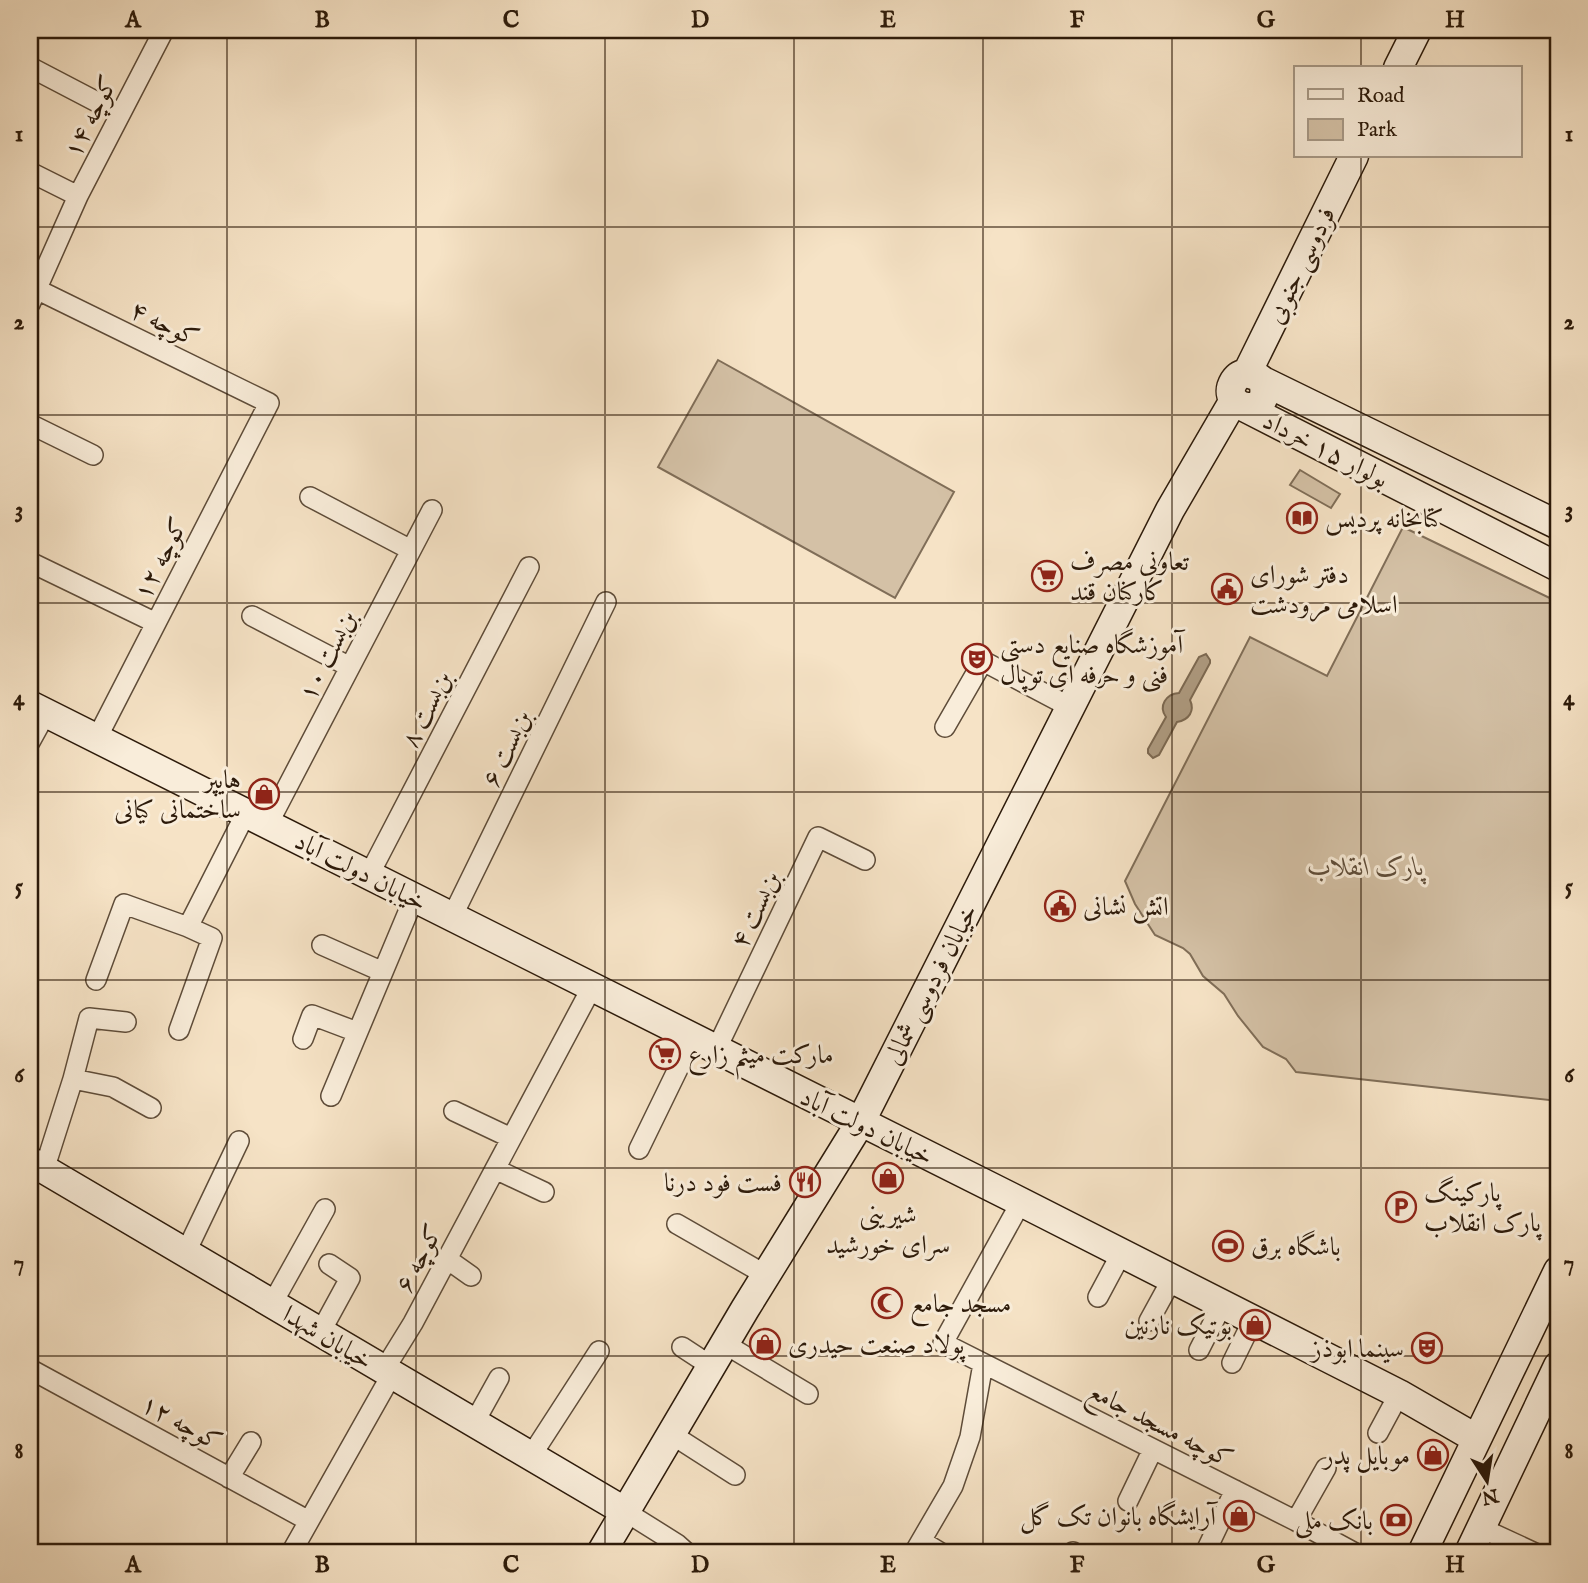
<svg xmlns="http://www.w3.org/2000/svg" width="1588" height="1583" font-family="'IM FELL English',Amiri,serif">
	<rect width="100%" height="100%" fill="#f6e3c6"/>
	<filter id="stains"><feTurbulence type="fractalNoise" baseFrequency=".00286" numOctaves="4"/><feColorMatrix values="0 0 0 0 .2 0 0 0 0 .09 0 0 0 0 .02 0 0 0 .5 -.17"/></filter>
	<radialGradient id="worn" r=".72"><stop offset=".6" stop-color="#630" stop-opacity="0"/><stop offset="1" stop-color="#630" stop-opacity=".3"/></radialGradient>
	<path fill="#d4c1a6" stroke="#806e58" stroke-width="2" d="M718 360 954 492 895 598 658 467Z
		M1300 470 1340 494 1331 508 1290 485Z
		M1403 527 1558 602V1101L1296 1072 1286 1059 1263 1047 1238 1016 1224 994 1203 976 1190 954 1183 948 1155 935 1135 904 1125 881 1250 637 1327 676Z"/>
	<path fill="#b19f86" stroke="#7c6a54" stroke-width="2" d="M1206 654 1210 660V663L1190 700C1195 711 1189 720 1177 722L1159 755 1153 758 1148 753V749L1166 717C1158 706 1166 694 1179 693L1199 657Z"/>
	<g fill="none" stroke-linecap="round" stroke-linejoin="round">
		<g stroke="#5e4c39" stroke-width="22">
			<path id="street" d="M30 67 120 114
				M30 172 78 196
				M30 286 269 403 97 738
				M30 304 78 196 164 30
				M30 424 93 455
				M310 497 411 550
				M30 562 156 623
				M252 616 350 667
				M945 727 983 661 1070 707
				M30 742 46 713
				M268 824 432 510
				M369 875 529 567
				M452 917 606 602
				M188 927 246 813
				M322 945 383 972
				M96 980 124 904 188 927 212 938 179 1030
				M303 1039 312 1015 357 1032
				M716 1050 818 837 865 860
				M73 1079 113 1087 151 1108
				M331 1096 414 898
				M454 1111 511 1138
				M639 1149 693 1038
				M495 1169 544 1192
				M44 1170 73 1079 89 1018 126 1022
				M1021 1202 943 1343 1296 1521 1355 1553
				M677 1224 766 1275
				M185 1254 239 1141
				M447 1259 471 1276
				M1098 1297 1121 1254
				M272 1304 325 1209
				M1149 1321 1172 1279
				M320 1333 350 1278 329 1264
				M725 1344 808 1394
				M682 1347 711 1366
				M1199 1350 1222 1305
				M1232 1363 1253 1320
				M30 1369 309 1521
				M384 1370 413 1323 592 987
				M474 1423 499 1378
				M1378 1433 1399 1394
				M671 1434 735 1475
				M531 1456 599 1351
				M229 1478 251 1442
				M1128 1501 1153 1449
				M626 1512 677 1544 687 1553
				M1296 1521 1326 1468
				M1481 1528 1535 1553
				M921 1541 941 1553
				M291 1553 392 1374
				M914 1553 953 1486 970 1437 983 1364
				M1073 1553V1552
				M1205 1553 1235 1490"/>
		</g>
		<g stroke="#2c1a0a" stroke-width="31">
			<path id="secondary" d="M1398 68 1417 30
				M1247 373 1354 156
				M1263 381C1274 422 1217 409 1234 381 1242 369 1255 374 1263 381L1558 525
				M1244 407 1558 567
				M30 705 1021 1202 1399 1394 1477 1439
				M30 1161 626 1512
				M601 1553 745 1309 860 1123 1170 510 1234 400
				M1422 1553 1558 1271
				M1469 1553 1558 1366"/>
		</g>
		<use href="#street" stroke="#f9edda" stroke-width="19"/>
		<use href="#secondary" stroke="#f9edda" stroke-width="28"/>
	</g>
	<path fill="none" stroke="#2c1a0a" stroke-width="2" stroke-opacity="0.55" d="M227 30V1553M416 30V1553M605 30V1553M794 30V1553M983 30V1553M1172 30V1553M1361 30V68M1361 156V1553M30 227H1558M30 415H1558M30 603H1558M30 792H1558M30 980H1558M30 1168H1558M30 1356H1558"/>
	<defs>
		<g id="library-ring" transform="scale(1.575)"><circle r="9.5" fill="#f9edda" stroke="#8f2418" stroke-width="1.5"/><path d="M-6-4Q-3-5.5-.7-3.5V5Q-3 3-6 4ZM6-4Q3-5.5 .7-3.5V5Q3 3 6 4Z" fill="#8f2418"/></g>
		<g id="supermarket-ring" transform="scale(1.575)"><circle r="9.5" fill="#f9edda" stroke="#8f2418" stroke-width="1.5"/><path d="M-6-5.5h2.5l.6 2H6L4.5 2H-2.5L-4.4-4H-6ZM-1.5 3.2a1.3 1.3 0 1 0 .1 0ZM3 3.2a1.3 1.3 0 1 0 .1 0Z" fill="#8f2418"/></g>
		<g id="civic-ring" transform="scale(1.575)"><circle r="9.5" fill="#f9edda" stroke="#8f2418" stroke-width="1.5"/><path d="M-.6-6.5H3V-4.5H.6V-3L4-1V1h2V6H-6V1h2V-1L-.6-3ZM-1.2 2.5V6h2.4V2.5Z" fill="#8f2418"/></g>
		<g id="theatre-ring" transform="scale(1.575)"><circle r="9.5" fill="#f9edda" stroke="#8f2418" stroke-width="1.5"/><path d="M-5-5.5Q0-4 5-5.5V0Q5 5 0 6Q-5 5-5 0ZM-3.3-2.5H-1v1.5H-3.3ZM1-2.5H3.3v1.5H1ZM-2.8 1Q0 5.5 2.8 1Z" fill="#8f2418"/></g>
		<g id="shop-ring" transform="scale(1.575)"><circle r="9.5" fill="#f9edda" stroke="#8f2418" stroke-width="1.5"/><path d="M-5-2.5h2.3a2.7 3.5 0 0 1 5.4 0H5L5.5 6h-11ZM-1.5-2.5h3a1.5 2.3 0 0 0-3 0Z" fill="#8f2418"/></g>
		<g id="restaurant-ring" transform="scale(1.575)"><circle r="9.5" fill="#f9edda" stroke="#8f2418" stroke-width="1.5"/><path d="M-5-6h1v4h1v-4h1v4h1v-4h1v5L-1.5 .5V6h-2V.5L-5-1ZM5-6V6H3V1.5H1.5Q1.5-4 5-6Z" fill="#8f2418"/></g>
		<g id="parking-ring" transform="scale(1.575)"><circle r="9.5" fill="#f9edda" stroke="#8f2418" stroke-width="1.5"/><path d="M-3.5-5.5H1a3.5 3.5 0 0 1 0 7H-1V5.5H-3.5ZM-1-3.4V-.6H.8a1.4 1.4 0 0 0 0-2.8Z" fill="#8f2418"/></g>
		<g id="stadium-ring" transform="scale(1.575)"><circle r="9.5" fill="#f9edda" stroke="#8f2418" stroke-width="1.5"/><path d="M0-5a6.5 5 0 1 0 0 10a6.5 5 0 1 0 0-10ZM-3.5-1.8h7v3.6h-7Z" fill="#8f2418"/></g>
		<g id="mosque-ring" transform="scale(1.575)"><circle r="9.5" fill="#f9edda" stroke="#8f2418" stroke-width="1.5"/><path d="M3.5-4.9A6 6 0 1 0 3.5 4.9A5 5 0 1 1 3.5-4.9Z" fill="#8f2418"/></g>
		<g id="bank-ring" transform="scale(1.575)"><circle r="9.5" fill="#f9edda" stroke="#8f2418" stroke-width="1.5"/><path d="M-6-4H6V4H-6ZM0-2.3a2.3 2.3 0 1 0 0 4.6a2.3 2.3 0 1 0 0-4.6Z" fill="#8f2418"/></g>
	</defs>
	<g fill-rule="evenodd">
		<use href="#library-ring" x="1302" y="518"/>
		<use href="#supermarket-ring" x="1047" y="576"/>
		<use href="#civic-ring" x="1227" y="589"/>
		<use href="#theatre-ring" x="977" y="659"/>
		<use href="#shop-ring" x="264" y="794"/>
		<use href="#civic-ring" x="1060" y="906"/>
		<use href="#supermarket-ring" x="665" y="1054"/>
		<use href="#shop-ring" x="888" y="1178"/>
		<use href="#restaurant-ring" x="805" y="1182"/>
		<use href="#parking-ring" x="1401" y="1207"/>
		<use href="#stadium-ring" x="1228" y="1246"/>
		<use href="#mosque-ring" x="887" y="1303"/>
		<use href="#shop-ring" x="1255" y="1325"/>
		<use href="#shop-ring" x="765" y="1344"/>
		<use href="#theatre-ring" x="1427" y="1348"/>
		<use href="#shop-ring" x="1433" y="1455"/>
		<use href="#shop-ring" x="1239" y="1516"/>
		<use href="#bank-ring" x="1396" y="1520"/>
	</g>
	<g text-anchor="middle" stroke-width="6" stroke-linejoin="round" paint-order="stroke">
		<g font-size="26" fill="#2c1a0a" stroke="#f9edda">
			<text transform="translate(90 116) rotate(-63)" y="9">کوچه ۱۴</text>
			<text transform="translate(1300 265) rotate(-64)" y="9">فردوسی جنوبی</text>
			<text transform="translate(165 323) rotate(26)" y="9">کوچه ۴</text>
			<text transform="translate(1326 449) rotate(27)" y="9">بولوار ۱۵ خرداد</text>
			<text transform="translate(160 558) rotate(-63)" y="9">کوچه ۱۲</text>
			<text transform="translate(327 655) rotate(-63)" y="9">بن‌بست ۱۰</text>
			<text transform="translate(426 709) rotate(-63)" y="9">بن‌بست ۸</text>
			<text transform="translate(506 748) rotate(-64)" y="9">بن‌بست ۶</text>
			<text transform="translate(361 871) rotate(27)" y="9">خیابان دولت آباد</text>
			<text transform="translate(755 909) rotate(-64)" y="9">بن‌بست ۴</text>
			<text transform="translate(930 984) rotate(-63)" y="9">خیابان فردوسی شمالی</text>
			<text transform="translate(867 1126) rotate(26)" y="9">خیابان دولت آباد</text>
			<text transform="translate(418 1258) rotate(-62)" y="9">کوچه ۶</text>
			<text transform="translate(328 1337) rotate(31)" y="9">خیابان شهدا</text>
			<text transform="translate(182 1422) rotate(29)" y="9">کوچه ۱۲</text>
			<text transform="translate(1161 1424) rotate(27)" y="9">کوچه مسجد جامع</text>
		</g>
		<g font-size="26" fill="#2c1a0a" stroke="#f9edda" text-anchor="start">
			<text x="1325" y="527">کتابخانه پردیس</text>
			<text x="1070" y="570">تعاونی مصرف<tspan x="1070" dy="30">کارکنان قند</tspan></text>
			<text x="1250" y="583">دفتر شورای<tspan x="1250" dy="30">اسلامی مرودشت</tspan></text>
			<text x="1000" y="653">آموزشگاه صنایع دستی<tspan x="1000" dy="30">فنی و حرفه ای توپال</tspan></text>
			<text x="241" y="788" text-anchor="end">هایپر<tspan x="241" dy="30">ساختمانی کیانی</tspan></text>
			<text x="1083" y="915">اتش نشانی</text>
			<text x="688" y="1063">مارکت میثم زارع</text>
			<text x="782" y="1191" text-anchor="end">فست فود درنا</text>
			<text x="1424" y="1201">پارکینگ<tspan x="1424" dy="30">پارک انقلاب</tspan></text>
			<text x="888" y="1223" text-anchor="middle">شیرینی<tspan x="888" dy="30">سرای خورشید</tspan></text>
			<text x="1251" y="1255">باشگاه برق</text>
			<text x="910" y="1312">مسجد جامع</text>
			<text x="1232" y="1334" text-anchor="end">بوتیک نازنین</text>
			<text x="788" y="1353">پولاد صنعت حیدری</text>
			<text x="1404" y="1357" text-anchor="end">سینما ابوذز</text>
			<text x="1410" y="1464" text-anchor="end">موبایل پدر</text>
			<text x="1216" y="1525" text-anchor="end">آرایشگاه بانوان تک گل</text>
			<text x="1373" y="1529" text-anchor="end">بانک ملی</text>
		</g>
		<g font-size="26" font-style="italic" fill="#5e4c39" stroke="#f9edda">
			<text x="1366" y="875">پارک انقلاب</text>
		</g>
	</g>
	<rect width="1588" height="1583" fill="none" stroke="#f6e3c6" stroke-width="77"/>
	<rect x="1294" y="66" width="228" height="91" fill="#f9edda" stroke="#a79987" stroke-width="2"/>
	<rect x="1308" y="89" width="35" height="10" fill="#f9edda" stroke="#a79987" stroke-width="2"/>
	<text x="1357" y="102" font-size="21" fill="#2c1a0a">Road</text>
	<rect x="1308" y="119" width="35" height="21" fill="#d4c1a6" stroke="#a79987" stroke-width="2"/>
	<text x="1357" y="136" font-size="21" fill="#2c1a0a">Park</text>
	<g transform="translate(1487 1481) rotate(168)" stroke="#f9edda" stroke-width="5" paint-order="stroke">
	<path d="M0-5L12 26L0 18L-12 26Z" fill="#2c1a0a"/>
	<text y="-10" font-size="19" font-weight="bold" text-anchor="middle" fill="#2c1a0a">N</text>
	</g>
	<rect x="38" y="38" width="1512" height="1506" fill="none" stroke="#2c1a0a" stroke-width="2.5"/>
	<g font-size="23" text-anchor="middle" font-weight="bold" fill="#2c1a0a">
		<text x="133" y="27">A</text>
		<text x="322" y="27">B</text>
		<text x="511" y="27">C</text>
		<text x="700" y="27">D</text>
		<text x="888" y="27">E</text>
		<text x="1077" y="27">F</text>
		<text x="1266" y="27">G</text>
		<text x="1455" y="27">H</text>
		<text x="19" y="141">1</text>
		<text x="1569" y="141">1</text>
		<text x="19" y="329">2</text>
		<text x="1569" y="329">2</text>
		<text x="19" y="517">3</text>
		<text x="1569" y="517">3</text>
		<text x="19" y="705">4</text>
		<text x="1569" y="705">4</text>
		<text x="19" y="894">5</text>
		<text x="1569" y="894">5</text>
		<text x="19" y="1082">6</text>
		<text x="1569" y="1082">6</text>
		<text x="19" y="1270">7</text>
		<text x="1569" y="1270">7</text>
		<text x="19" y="1458">8</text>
		<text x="1569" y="1458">8</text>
		<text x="133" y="1572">A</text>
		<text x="322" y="1572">B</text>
		<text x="511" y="1572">C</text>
		<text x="700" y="1572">D</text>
		<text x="888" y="1572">E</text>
		<text x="1077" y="1572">F</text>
		<text x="1266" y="1572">G</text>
		<text x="1455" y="1572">H</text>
	</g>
	<rect width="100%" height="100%" filter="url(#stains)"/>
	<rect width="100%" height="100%" fill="url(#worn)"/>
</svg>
